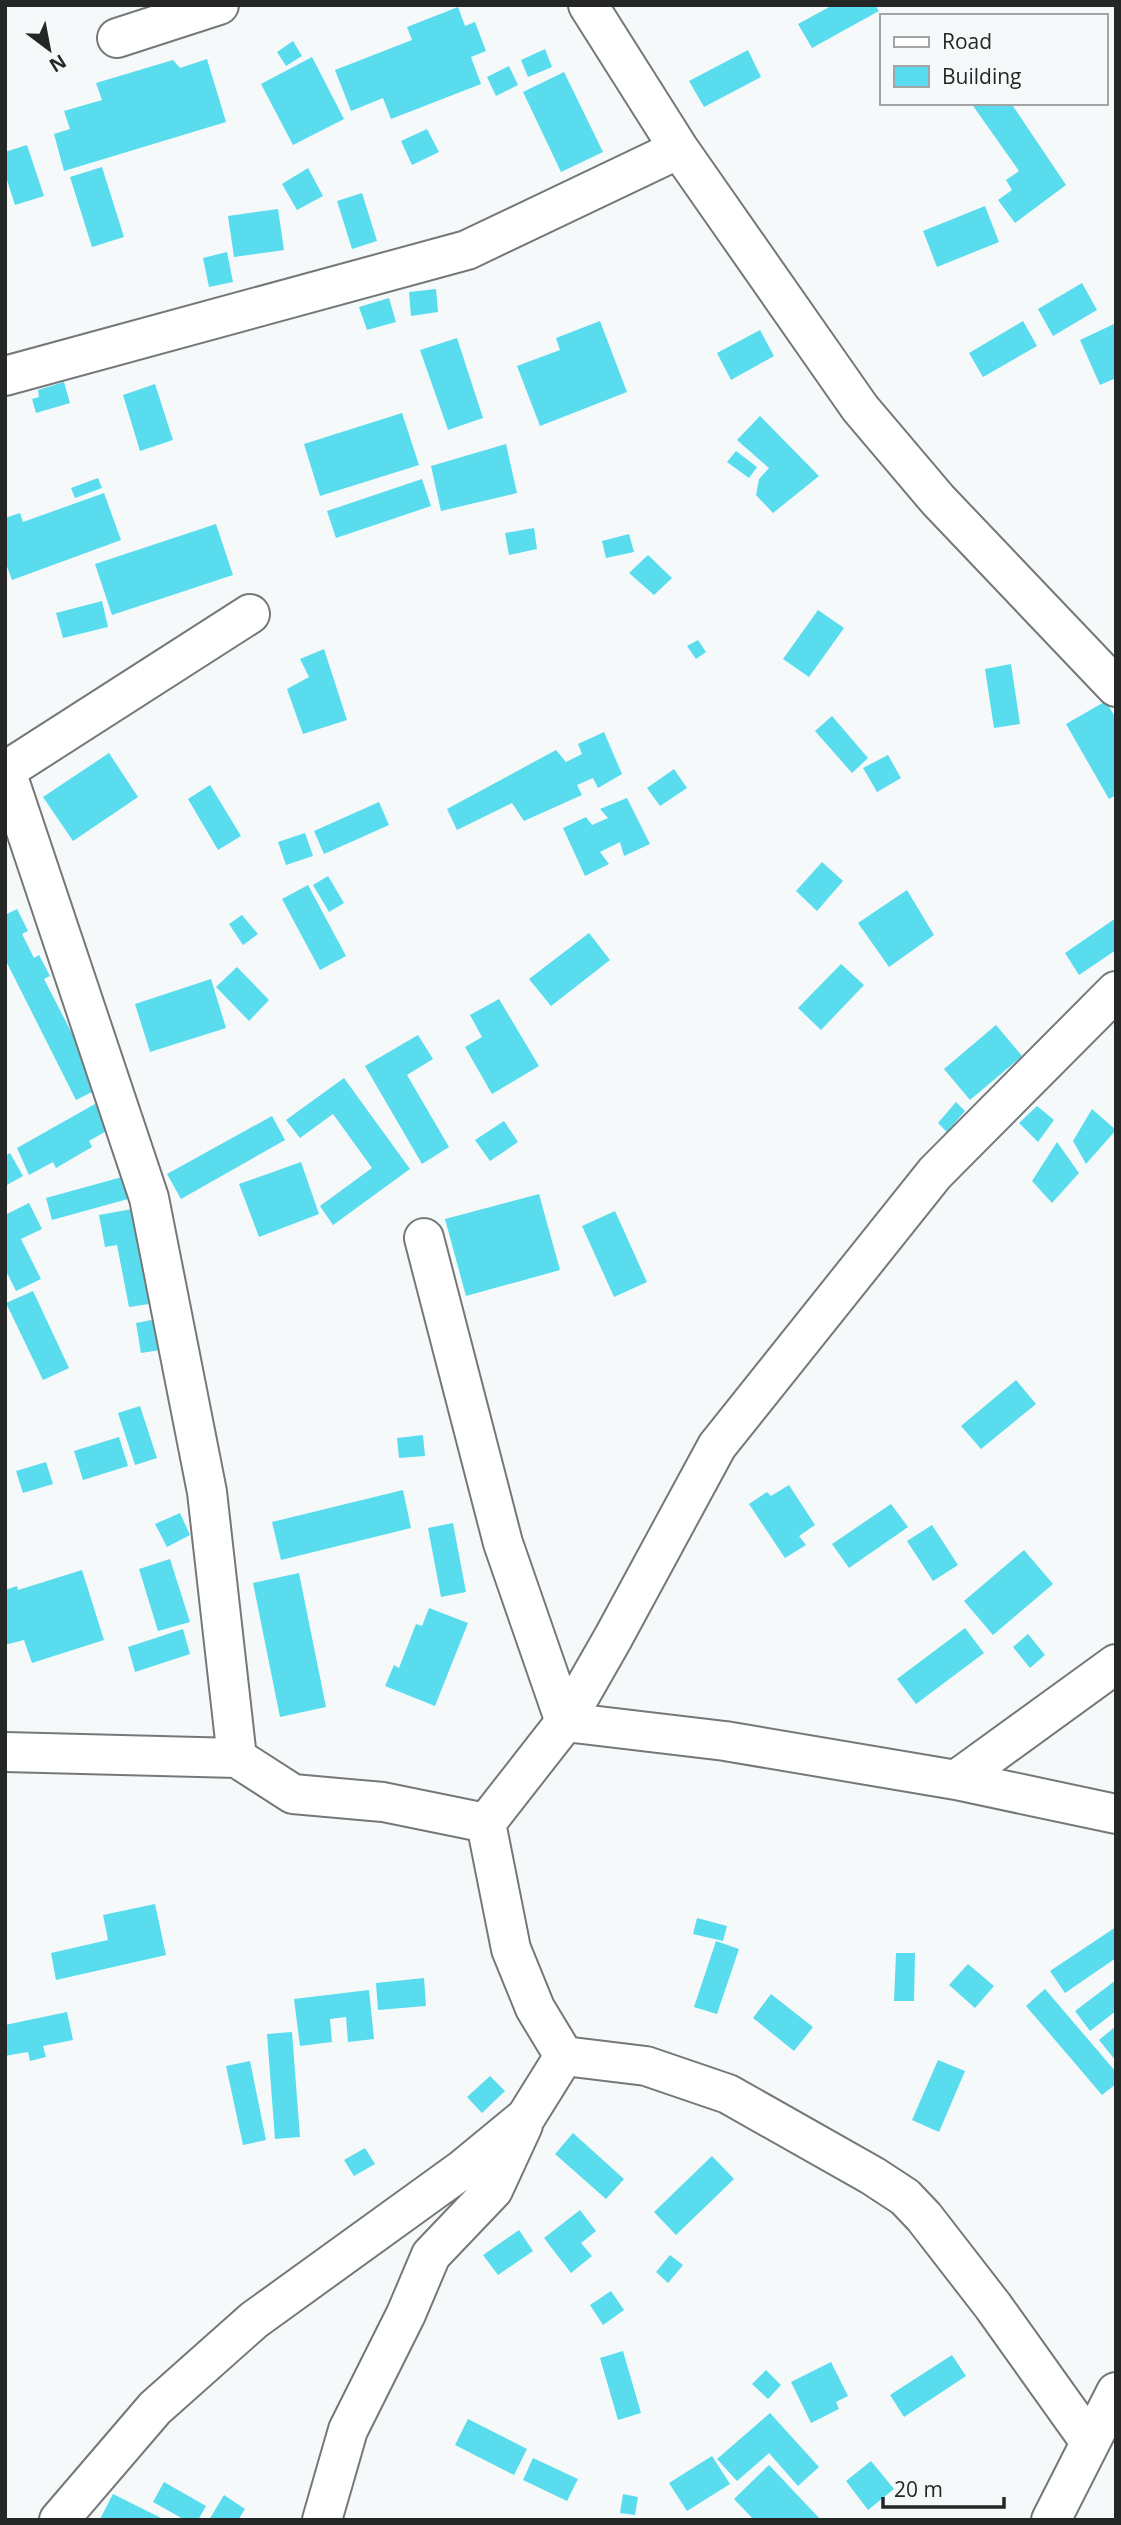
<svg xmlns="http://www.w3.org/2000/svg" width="1121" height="2525" font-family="'Open Sans',sans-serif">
	<rect width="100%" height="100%" fill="#f5f9fa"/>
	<path fill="#59dced" d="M833 5H875L879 11 812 48 798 24Z
		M458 7 465 26 475 22 486 51 471 57 481 84 391 119 383 98 351 111 335 70 412 40 407 27Z
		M293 41 302 56 286 66 277 52Z
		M545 49 552 67 528 77 521 60Z
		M748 50 761 77 704 107 689 81Z
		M312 57 344 119 293 145 261 84Z
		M207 59 226 122 64 171 54 134 70 129 64 111 102 100 96 83 173 60 180 68Z
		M509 66 518 85 496 96 487 77Z
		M564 72 603 152 561 172 523 92Z
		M971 103H1011L1066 185 1015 223 998 200 1012 190 1006 180 1019 171Z
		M427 129 439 152 412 165 401 141Z
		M27 145 44 196 15 205 5 174V152Z
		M102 167 124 237 92 247 70 177Z
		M308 168 323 196 297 210 282 184Z
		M362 193 377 241 352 249 337 201Z
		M985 206 999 242 937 267 923 231Z
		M278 209 284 250 234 257 228 216Z
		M227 252 233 282 209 287 203 258Z
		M1082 283 1097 310 1053 336 1038 309Z
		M436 289 438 312 411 316 409 292Z
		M389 298 396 322 367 330 359 307Z
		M600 321 627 392 540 426 517 366 560 350 556 338Z
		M1023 321 1037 346 983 377 969 353Z
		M1116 323V378L1100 385 1080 340Z
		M760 330 774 356 731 380 717 353Z
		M457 338 483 418 448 430 420 350Z
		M64 382 70 403 36 413 32 399 39 397 38 390Z
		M155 384 173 440 140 451 123 395Z
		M402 413 419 465 320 496 304 444Z
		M760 416 819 476 773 513 756 495 759 479 769 468 737 440Z
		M506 444 517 493 441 511 431 466Z
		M736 451 757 467 749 478 727 462Z
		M98 478 102 488 75 498 71 488Z
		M422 479 431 506 336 538 327 511Z
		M104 493 121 540 12 580 5 561V518L20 513 23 522Z
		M216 524 233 575 112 615 95 564Z
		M534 528 537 549 509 555 505 533Z
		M629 534 634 552 606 558 602 541Z
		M648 555 672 578 654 595 629 573Z
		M102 601 108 627 63 638 56 613Z
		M818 610 844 628 809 677 783 659Z
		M698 640 706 652 696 659 687 646Z
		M324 649 347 720 303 734 287 689 309 677 300 659Z
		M1011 664 1020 724 994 728 985 669Z
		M1106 701 1116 719V795L1109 799 1066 724Z
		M832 716 868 758 852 773 815 731Z
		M604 732 622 774 598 788 593 778 577 785 582 795 524 821 512 803 457 830 447 809 556 750 566 762 582 754 578 744Z
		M109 753 138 797 73 841 43 797Z
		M888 755 901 778 877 792 863 768Z
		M674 769 687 788 660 806 647 788Z
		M210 785 241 836 218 850 188 799Z
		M627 798 650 844 624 856 620 842 600 852 609 864 585 876 563 828 586 817 592 825 608 818 600 809Z
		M379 802 389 825 324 854 314 831Z
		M305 833 313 856 286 865 278 842Z
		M822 862 843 881 817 911 796 891Z
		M328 876 344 903 329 912 313 885Z
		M308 885 346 956 320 970 282 899Z
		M907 890 934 935 889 967 858 923Z
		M17 909 28 931 22 934 34 958 39 955 50 976 44 979 100 1088 76 1100 5 959V915Z
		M242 915 258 934 243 945 229 924Z
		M1116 918V950L1079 975 1065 953Z
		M589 933 610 960 551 1006 529 979Z
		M841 964 864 985 821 1030 798 1008Z
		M237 967 269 1000 249 1021 216 987Z
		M211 979 226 1028 150 1052 135 1004Z
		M499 999 539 1066 492 1094 465 1047 482 1037 470 1015Z
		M996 1025 1022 1056 970 1100 944 1069Z
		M418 1035 433 1059 407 1075 449 1147 422 1164 365 1066Z
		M344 1078 410 1169 333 1225 320 1206 372 1168 333 1114 300 1138 286 1120Z
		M102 1100 115 1126 89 1141 92 1147 56 1168 53 1162 29 1175 17 1148Z
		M956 1102 965 1111 947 1132 938 1123Z
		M1037 1106 1054 1120 1038 1142 1019 1123Z
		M1092 1109 1116 1130 1086 1164 1073 1141Z
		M272 1116 285 1140 181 1199 167 1174Z
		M504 1121 518 1142 490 1161 475 1140Z
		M1057 1142 1079 1173 1052 1203 1032 1181Z
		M10 1153 23 1176 5 1186V1156Z
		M301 1162 319 1214 259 1237 239 1184Z
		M122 1177 128 1199 52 1220 46 1198Z
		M539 1194 560 1270 466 1296 445 1219Z
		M29 1203 42 1229 21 1239 41 1279 16 1291 5 1269V1215Z
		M132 1209 149 1304 129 1307 117 1245 105 1247 99 1215Z
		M615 1211 647 1282 614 1297 582 1226Z
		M33 1291 69 1368 43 1380 6 1303Z
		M162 1318 167 1349 141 1353 136 1323Z
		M1016 1380 1036 1404 981 1449 961 1426Z
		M140 1406 157 1458 135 1465 118 1413Z
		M423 1435 425 1456 399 1458 397 1438Z
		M119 1437 128 1466 83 1480 74 1451Z
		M46 1462 53 1484 23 1493 16 1471Z
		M789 1485 815 1525 799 1536 806 1545 785 1558 749 1504 767 1492 771 1496Z
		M403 1490 411 1528 281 1560 272 1522Z
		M891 1504 908 1527 849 1568 832 1544Z
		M180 1513 190 1535 167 1547 155 1524Z
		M453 1523 466 1592 441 1597 428 1528Z
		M932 1525 958 1565 933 1581 907 1541Z
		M1024 1550 1053 1584 993 1635 964 1601Z
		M170 1559 190 1622 158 1631 139 1569Z
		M82 1570 104 1640 32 1663 24 1640 5 1645V1590L17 1586 18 1590Z
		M299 1573 326 1707 280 1717 253 1583Z
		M429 1608 468 1623 435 1706 385 1686 394 1665 399 1668 416 1624 422 1626Z
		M965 1628 984 1653 916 1704 897 1679Z
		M183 1629 190 1654 135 1672 128 1647Z
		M1028 1634 1045 1655 1030 1668 1013 1647Z
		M155 1904 166 1955 56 1980 51 1953 108 1940 103 1915Z
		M697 1918 727 1926 723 1941 693 1934Z
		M1116 1927V1958L1065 1993 1050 1971Z
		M716 1941 739 1949 717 2014 694 2007Z
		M896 1953H915L914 2001H894Z
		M968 1964 994 1986 975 2008 949 1985Z
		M424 1978 426 2006 378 2010 376 1983Z
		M1116 1980V2011L1090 2031 1075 2011Z
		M1045 1989 1116 2072V2084L1102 2095 1026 2006Z
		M369 1990 374 2039 348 2042 346 2017 330 2019 332 2042 300 2046 294 1999Z
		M771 1994 813 2027 794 2051 753 2018Z
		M67 2012 73 2040 43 2046 46 2057 30 2061 28 2052 5 2056V2025Z
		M1116 2026V2061L1099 2040Z
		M292 2032 300 2137 275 2139 267 2034Z
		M938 2060 965 2071 939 2132 912 2120Z
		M250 2061 266 2140 243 2145 226 2066Z
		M490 2076 505 2091 482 2113 467 2097Z
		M573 2133 624 2179 606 2199 555 2154Z
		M365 2148 375 2164 354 2176 344 2160Z
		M712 2156 734 2179 676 2235 654 2212Z
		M580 2210 596 2231 581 2243 592 2256 571 2273 544 2238Z
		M519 2230 533 2251 498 2275 483 2255Z
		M670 2255 683 2265 668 2283 656 2272Z
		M611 2291 624 2310 603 2325 590 2305Z
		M623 2351 641 2413 618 2420 600 2358Z
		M952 2355 966 2376 904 2417 890 2395Z
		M831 2362 848 2396 836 2402 839 2409 811 2423 791 2382Z
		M766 2370 781 2385 768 2399 752 2384Z
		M770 2413 819 2467 798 2486 769 2453 737 2481 717 2459Z
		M468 2419 527 2449 514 2475 455 2445Z
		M712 2456 730 2484 687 2511 669 2483Z
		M533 2458 578 2479 567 2501 523 2480Z
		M871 2461 894 2489 868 2510 846 2481Z
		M769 2465 821 2520H754L734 2499Z
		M164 2482 206 2506 198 2520H185L153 2502Z
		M113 2494 165 2520 100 2519Z
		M623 2494 638 2497 635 2515 620 2513Z
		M224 2495 245 2509 238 2520H209Z"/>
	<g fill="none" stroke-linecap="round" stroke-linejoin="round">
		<g stroke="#747879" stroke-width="42">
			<path id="minor" d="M588 5 679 149 860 408 938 500 1116 687
				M117 38 219 5
				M5 376 467 250 679 149
				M5 771 250 614
				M6 771 149 1198 207 1492 237 1758
				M424 1238 503 1543 565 1722 725 1741 956 1780 1116 1814
				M5 1752 237 1758 293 1794 383 1802 486 1823
				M956 1780 1116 1664
				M564 2056 535 2008 511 1949 486 1823 565 1722 613 1638 717 1446 935 1173 1116 991
				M564 2056 646 2066 728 2094 873 2176 905 2197 924 2217 993 2306 1090 2442
				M59 2520 155 2408 254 2320 463 2169 526 2117 564 2056
				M322 2520 348 2430 406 2314 431 2255 493 2190 523 2125
				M1051 2520 1116 2392"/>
		</g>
		<use href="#minor" stroke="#fff" stroke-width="38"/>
	</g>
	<rect width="1121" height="2525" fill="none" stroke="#252727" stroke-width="14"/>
	<rect x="880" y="14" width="228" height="91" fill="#f5f9fa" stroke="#a2a5a6" stroke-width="2"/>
	<rect x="894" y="37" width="35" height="10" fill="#ffffff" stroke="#a2a5a6" stroke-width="2"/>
	<text x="942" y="49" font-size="21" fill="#252727">Road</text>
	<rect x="894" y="66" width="35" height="21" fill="#59dced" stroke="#a2a5a6" stroke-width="2"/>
	<text x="942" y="84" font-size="21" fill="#252727">Building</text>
	<g transform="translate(49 49) rotate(148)" stroke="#f5f9fa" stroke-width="5" paint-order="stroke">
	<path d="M0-5L12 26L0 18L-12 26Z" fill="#252727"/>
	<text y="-10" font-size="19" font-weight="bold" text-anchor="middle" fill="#252727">N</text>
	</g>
	<path d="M883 2497v10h121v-10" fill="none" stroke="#252727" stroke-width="3.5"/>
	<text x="894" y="2497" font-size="21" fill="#252727" stroke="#f5f9fa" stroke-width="5" paint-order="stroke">20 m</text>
</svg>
